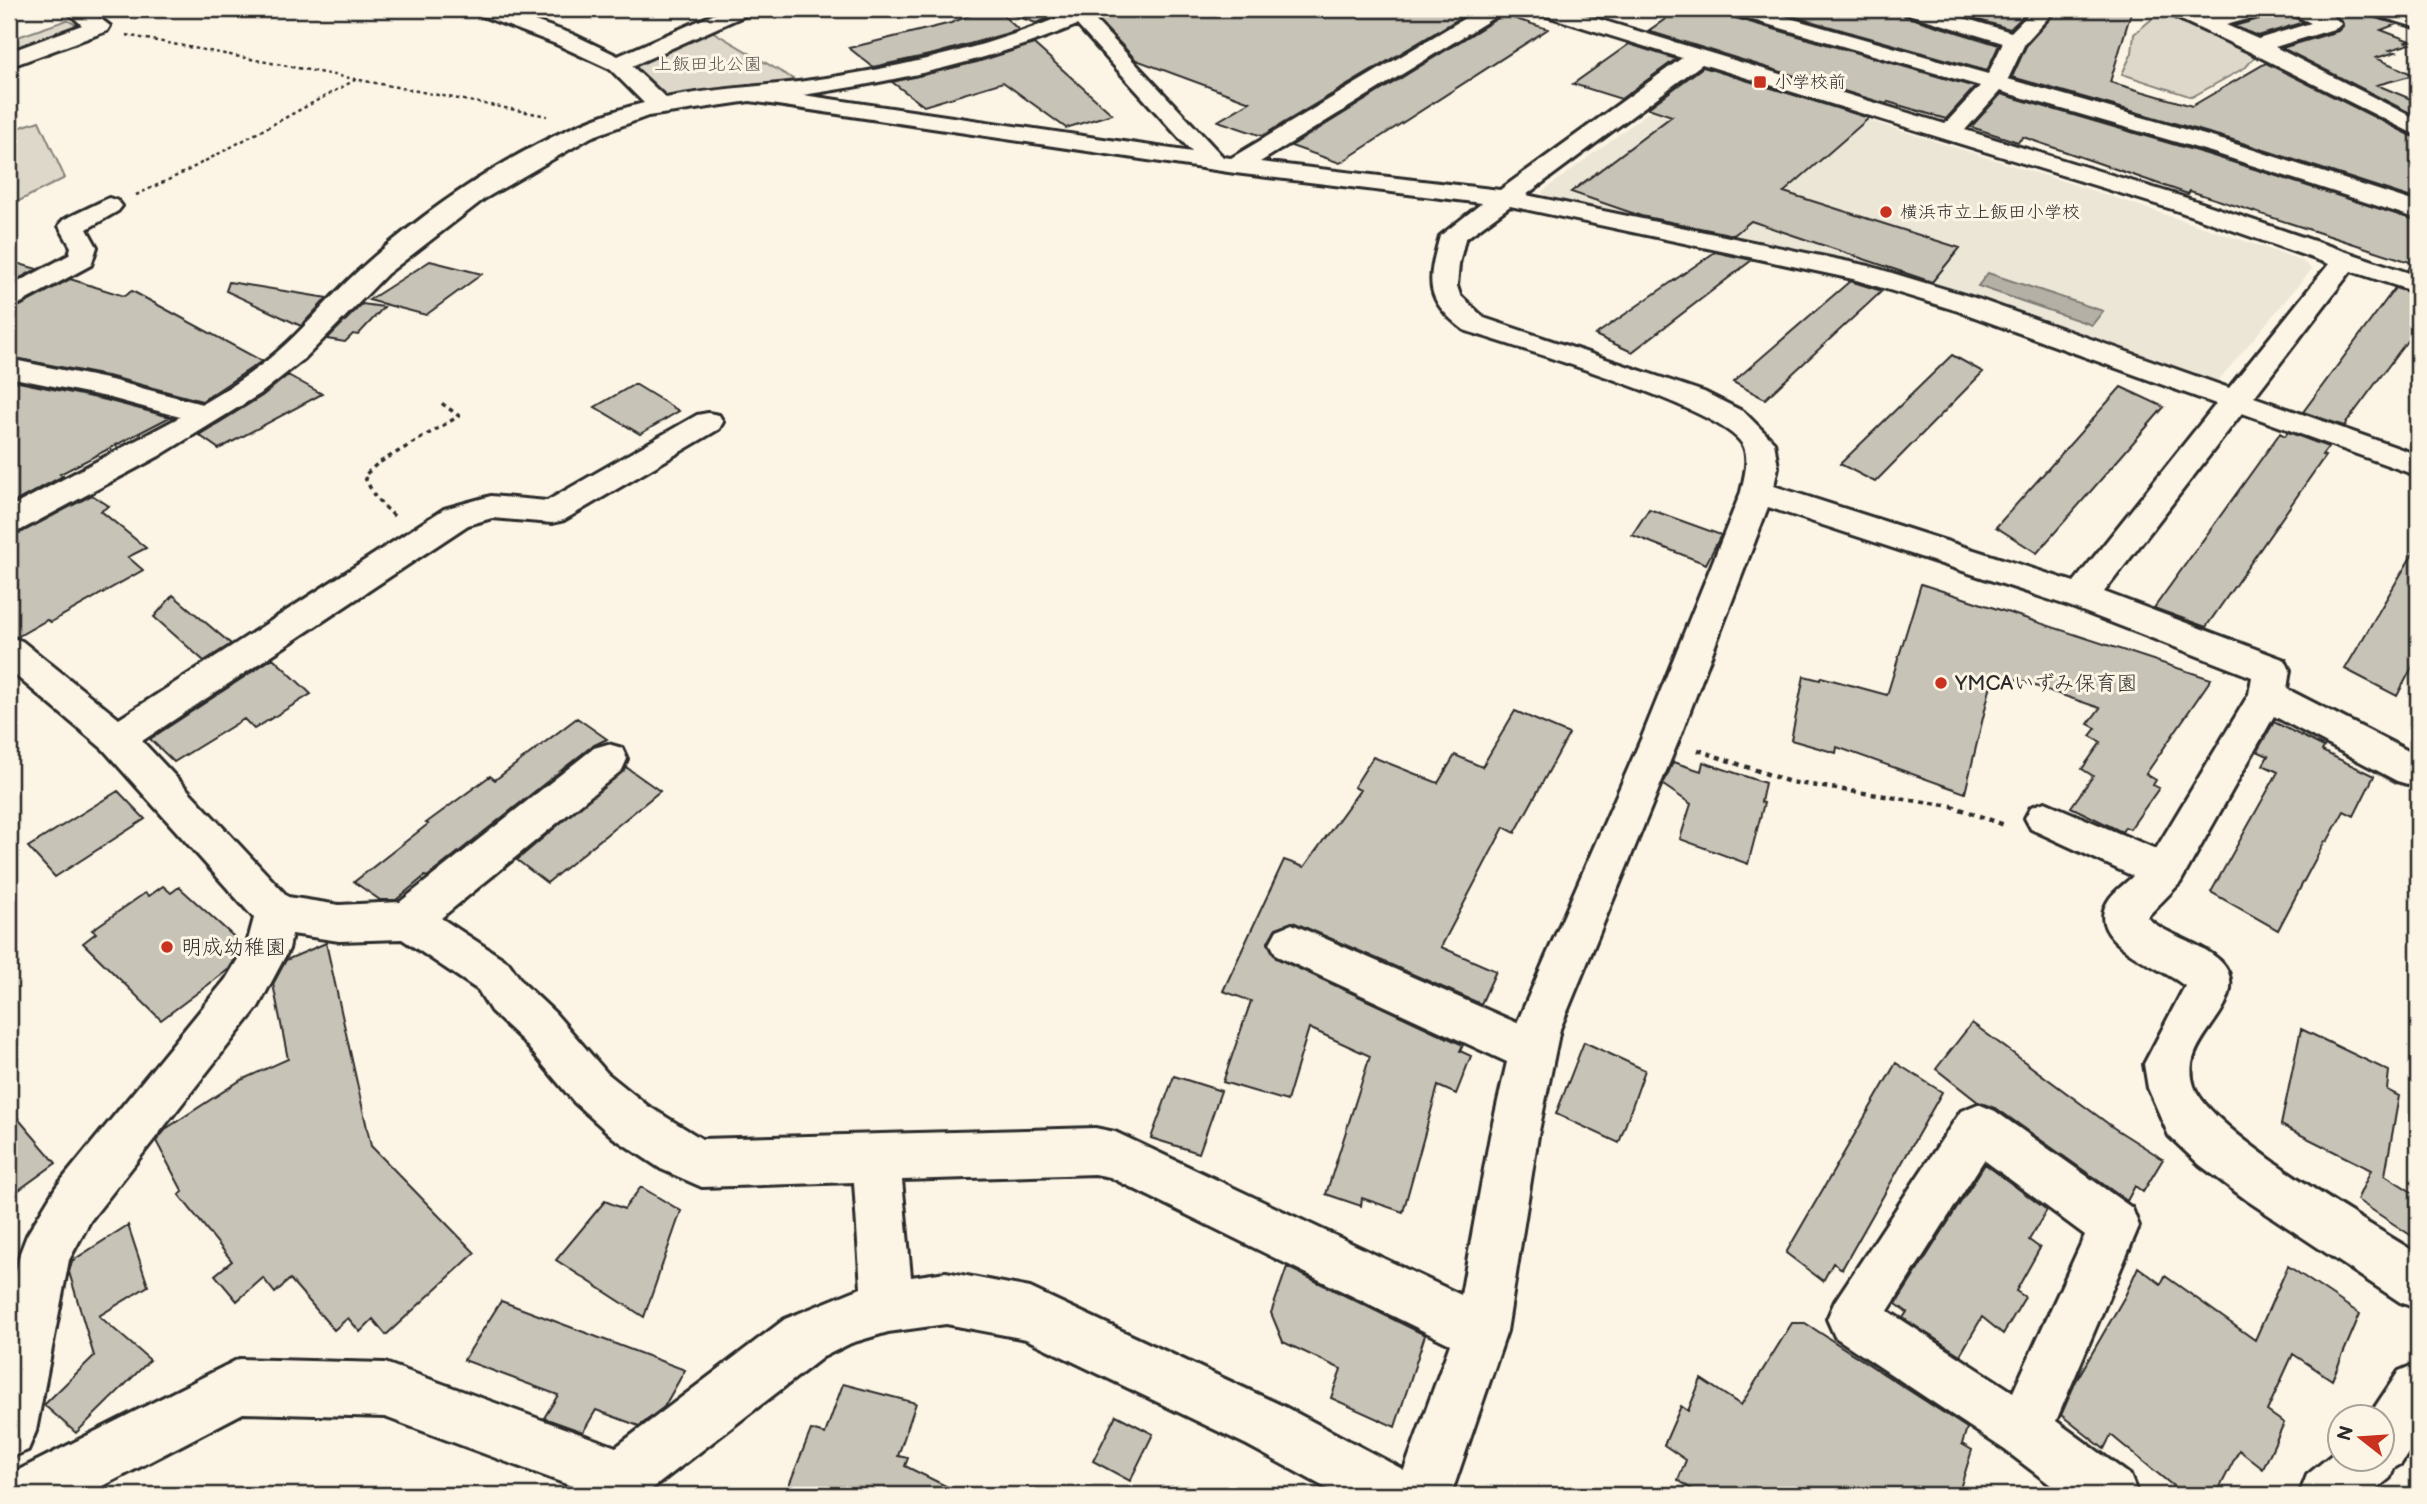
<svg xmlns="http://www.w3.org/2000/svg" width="2427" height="1504" font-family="'Balsamiq Sans','Klee One',sans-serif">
	<rect width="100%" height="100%" fill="#fcf5e5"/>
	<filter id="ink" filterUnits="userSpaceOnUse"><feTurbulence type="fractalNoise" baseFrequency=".0143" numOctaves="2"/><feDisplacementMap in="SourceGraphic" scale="14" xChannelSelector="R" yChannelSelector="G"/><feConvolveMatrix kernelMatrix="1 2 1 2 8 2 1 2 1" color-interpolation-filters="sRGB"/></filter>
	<g filter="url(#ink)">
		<path fill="#ece6d7" d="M1711 71 2110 196 2301 260 2312 269 2218 381 2208 380 1977 298 1864 264 1545 197 1542 192 1702 72Z"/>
		<path fill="#ded8ca" stroke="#84827a" stroke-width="2" d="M2159 13 2181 16 2258 53 2246 67 2192 97 2122 74 2132 53 2134 34Z
			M67 20 85 29 9 57V40Z
			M710 30 800 83 665 100 635 66Z
			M39 121 65 178 9 206V131Z"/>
		<path fill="#b4b0a5" stroke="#7d7b74" stroke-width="2" d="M1988 273 2103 311 2092 325 1978 286Z"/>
		<path fill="#c8c3b7" stroke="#2b2b2b" stroke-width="2" d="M985 9H996L1019 30 934 54 873 67 849 48 951 23Z
			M1007 9H1060L1063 13 1036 23 1007 13Z
			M1110 9H1475L1262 136 1218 121 1250 102 1136 60 1097 19 1106 15Z
			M1680 9H1723L1728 16 1975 87 1946 119 1888 102 1886 104 1648 31Z
			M1767 9H1819L1839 14 1846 9H1899L1904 16 1999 45 1987 71Z
			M1941 9H2031L2010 29Z
			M2059 9H2132L2110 82 2192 106 2266 63 2418 139V200L2230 139 2012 77 2027 44Z
			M2275 9H2284L2289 15 2304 22 2258 36 2234 26 2270 16Z
			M2320 9H2363L2368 16 2397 24 2381 30 2410 41 2406 42 2410 44 2390 50 2396 52 2376 58 2414 75 2377 85 2418 102V117L2282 48 2338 31 2343 26 2337 17Z
			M1503 15 1548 29 1340 163 1291 146Z
			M1034 44 1112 114 1066 128 1003 82 924 106 892 82 977 62Z
			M1629 44 1676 59 1621 99 1573 84Z
			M1703 67 1869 118 1784 192 1960 248 1932 282 1751 221 1734 235 1641 216 1571 192 1672 116 1648 108Z
			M2001 94 2210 155 2418 221V273L2408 270 2413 263 2190 191 2188 194 2023 137 2018 142 1971 127Z
			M1715 252 1752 260 1632 352 1595 335Z
			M9 261 37 269 9 284Z
			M430 261 482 274 426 315 369 300Z
			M70 279 124 296 132 291 262 361 202 401 112 377 9 357V308L20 306Z
			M1850 281 1882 291 1765 399 1733 382Z
			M229 282 327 298 301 326 226 291Z
			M2395 288 2418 295V326L2344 426 2303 412Z
			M362 304 384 307 358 335 353 334 345 342 327 339Z
			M1952 355 1983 372 1875 482 1840 464Z
			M288 375 322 394 219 449 199 435 262 396Z
			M9 380 106 400 170 417 60 474 63 476 9 505Z
			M635 384 679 411 640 434 595 407Z
			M2121 387 2164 407 2037 553 1996 527Z
			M2288 432 2328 447 2322 455 2325 456 2206 627 2154 608 2280 433 2285 436Z
			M92 495 109 506 101 511 146 548 128 557 143 570 51 622 47 620 17 637 9 635V535L22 532Z
			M1649 509 1721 535 1706 564 1632 535Z
			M2418 545V656L2397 696 2345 669Z
			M1921 584 2211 679 2146 774 2156 780 2153 785 2159 788 2130 829 2125 827 2122 832 2071 807 2093 776 2082 769 2101 742 2090 736 2096 728 2088 724 2100 708 1994 672 1965 793 1837 747 1836 753 1791 740 1804 676 1820 680 1821 677 1887 695Z
			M173 595 231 644 204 661 154 617Z
			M273 658 311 694 254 729 244 719 174 762 150 739Z
			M1515 711 1569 734 1515 833 1504 827 1441 947 1496 971 1481 1004 1293 922 1276 928 1268 942 1276 958 1463 1045 1460 1051 1471 1056 1456 1094 1438 1086 1403 1212 1362 1198 1361 1206 1326 1194 1370 1056 1309 1028 1287 1101 1223 1082 1251 1001 1223 991 1284 860 1304 867 1360 790 1354 787 1373 757 1438 783 1455 755 1482 767Z
			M577 718 607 739 592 746 427 877 425 876 396 900H380L354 882 428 824 426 823 490 776 495 780Z
			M2274 722 2324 747 2322 751 2374 776 2354 816 2344 811 2327 842 2325 841 2278 930 2211 892 2278 772 2263 765 2268 756 2257 751Z
			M1673 762 1701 771 1703 762 1765 783 1761 802 1764 803 1748 864 1680 839 1691 804 1663 785Z
			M626 767 660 791 547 883 517 860Z
			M118 791 145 819 55 877 28 847Z
			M163 886 171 893 179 887 243 945 229 969 161 1020 83 943 96 933 92 930 145 893 149 896Z
			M326 943 371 1146 475 1253 386 1335 373 1319 360 1332 348 1318 334 1330 290 1279 275 1293 263 1278 237 1301 215 1275 232 1261 179 1195 183 1192 156 1141 167 1128 241 1080 288 1059 273 984 286 960Z
			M1972 1023 2114 1128 2163 1159 2143 1192 2135 1186 2127 1201 1997 1109 1978 1102 1936 1069Z
			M2301 1029 2389 1071 2387 1090 2399 1096 2385 1175 2418 1196V1240L2357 1200 2371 1170 2281 1125Z
			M1584 1042 1645 1070 1619 1143 1556 1114Z
			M1896 1063 1942 1092 1842 1269 1833 1263 1823 1281 1786 1253Z
			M1174 1076 1221 1091 1199 1153 1151 1138Z
			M9 1108 56 1163 9 1197Z
			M1985 1164 2047 1210 2029 1240 2040 1248 2016 1291 2025 1297 2003 1334 1982 1317 1960 1355 1903 1318 1907 1312 1896 1304Z
			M641 1187 681 1211 644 1317 556 1260 605 1201 624 1209Z
			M128 1225 148 1286 99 1316 150 1360 76 1433 44 1405 94 1356 69 1272 72 1261Z
			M2288 1266 2360 1314 2332 1380 2293 1354 2267 1411 2284 1423 2263 1469 2239 1450 2216 1495H2184L2111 1435 2104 1449 2061 1415 2076 1381 2125 1296 2138 1267 2161 1284 2165 1276 2255 1340Z
			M1287 1267 1425 1335 1395 1427 1331 1398 1341 1369 1283 1342 1271 1313Z
			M501 1301 685 1370 664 1407 639 1426 596 1410 583 1432 544 1418 558 1395 464 1360Z
			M1792 1323H1805L1967 1428 1962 1444 1972 1450 1958 1495H1700L1678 1480 1686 1460 1664 1445 1681 1406 1688 1411 1701 1379 1741 1405Z
			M843 1384 916 1403 898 1456 908 1458 905 1466 964 1495H785L811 1430 825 1434Z
			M1116 1415 1153 1434 1130 1481 1093 1461Z"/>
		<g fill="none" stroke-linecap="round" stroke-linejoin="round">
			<g stroke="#2b2b2b" stroke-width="6">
				<path id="minor" d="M78 9H106L97 16 110 26 107 31 9 67V52L82 25 71 15Z
					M471 9H500L572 34 618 56 726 9H753L750 13 632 66 666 98C709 89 754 87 798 82 889 70 982 50 1067 14L1063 9H1107L1104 13 1093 18 1223 157 1231 158 1480 9H1504L1501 13 1260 162 1500 190 1682 58 1537 13 1534 9H1565L1945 124 1980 86 1729 13 1726 9H1758L1988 74 2003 43 1905 13 1902 9H1933L2011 32 2034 9H2056L2025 43 2008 79 2229 142 2418 203V219L2211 152 2000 91 1965 130 2193 200 2418 276V293L2351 271 2254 397 2418 455V476L2242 413 2104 592 2285 660 2290 670 2287 689 2418 756V783L2411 785 2397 781 2274 716 2180 883 2147 917C2165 938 2226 947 2230 979 2235 1017 2179 1042 2194 1086 2210 1132 2371 1224 2418 1254V1309L2400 1302 2248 1201 2200 1165 2169 1136 2148 1088 2144 1064 2185 986C2162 966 2079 941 2110 898 2116 890 2126 883 2133 876L2031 829 2025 818 2031 807 2045 802 2156 849 2249 694 2252 677 2069 606 1768 507 1680 737 1560 1029 1538 1136 1507 1331 1451 1495H1339L1247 1445 1026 1339 946 1324 888 1332 851 1343 823 1357 644 1495H596L385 1417 243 1413 86 1495H9V1475L239 1359 385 1363 616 1447 785 1319 861 1288 854 1182 702 1187 661 1169 614 1138 575 1103 523 1041 491 1011 478 990 402 939 339 941 292 934 289 949 258 1007 90 1221 69 1260 36 1431 28 1450 9 1458V1305L20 1253 27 1235 56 1187 226 979 247 944 254 918 103 749 9 670V637L22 641 119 719 444 509 491 496 547 501 697 415 708 413 719 415 723 422 719 429 564 520 552 523 492 518 468 525 142 741 288 897 339 905 400 902 594 748 608 744 622 748 627 759 622 770 441 918 508 962 523 983 555 1013 607 1073 648 1106 702 1139 1095 1128 1115 1132 1461 1295 1490 1136 1507 1062 1277 956 1270 943 1277 930 1292 924 1517 1023 1642 737 1741 492C1744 478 1750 458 1743 445 1722 407 1514 347 1464 330 1424 299 1427 282 1440 236L1482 203 1235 173 750 101 648 116 591 137 484 199 387 274 304 359 260 394 159 456 21 530 9 533V508L180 417 107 397 9 377V359L111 380 202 404C231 387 260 368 285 345 310 322 331 296 356 273 430 204 546 126 644 103L610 69 556 44 474 13ZM1077 25 1192 152 803 95C896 81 989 61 1077 25ZM1702 64 2175 210 2329 264 2229 388 1978 299 1869 266 1526 195ZM1510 206 1853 279 1958 311 2216 404 2074 582 1774 486 1778 467 1774 442 1744 412 1704 392 1484 318 1460 295 1457 286 1459 264 1465 239ZM1095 1174 1110 1177 1450 1344 1404 1470 1285 1407 1030 1288 946 1272 911 1277 902 1180Z
					M2163 9H2190L2208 17 2239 9H2272L2269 13 2226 25 2258 39 2311 23 2290 13 2287 9C2305 9 2329 8 2341 24L2337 28 2275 47 2418 120V136L2248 51 2166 13Z
					M2366 9H2397L2418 15V28L2369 13Z
					M109 198 118 201 122 206 118 211 87 229 97 247 91 265 19 304 9 306V287L69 255 71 247 59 226 63 220Z
					M1978 1104 1995 1111 2132 1208 2139 1226 2056 1421 2130 1475 2138 1495H2064L2005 1450 1835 1337 1827 1319 1835 1301 1961 1111ZM1984 1160 2085 1235 2013 1392 1888 1311Z
					M2418 1363V1438L2401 1464 2394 1468 2390 1478 2369 1495H2299L2307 1475 2340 1448V1458H2382V1416H2369L2399 1371Z"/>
			</g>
			<path stroke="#2b2b2b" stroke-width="2.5" stroke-dasharray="3.5 3.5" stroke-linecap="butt" d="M126 35 547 116
				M136 195 183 173 355 80"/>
			<path stroke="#2b2b2b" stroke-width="3.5" stroke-dasharray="4.5 4.5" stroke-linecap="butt" d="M394 516 375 497 364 476 377 464 459 416 440 402"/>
			<path stroke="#2b2b2b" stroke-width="4.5" stroke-dasharray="5 5" stroke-linecap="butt" d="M1698 750 1790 782 1952 806 2007 826"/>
			<use href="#minor" fill="#fcf5e5" fill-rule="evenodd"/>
		</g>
	</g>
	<g fill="#c8321e" stroke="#fcf5e5" stroke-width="2.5">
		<rect x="1753" y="75" width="14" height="14" rx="3.5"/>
		<circle cx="1886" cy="212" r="7"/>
		<circle cx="1941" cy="683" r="7"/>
		<circle cx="167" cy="947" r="7"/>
	</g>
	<g text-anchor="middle" stroke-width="6" stroke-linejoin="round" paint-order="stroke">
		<g font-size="18" fill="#585653" stroke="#fcf5e5">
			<text x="708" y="70">上飯田北公園</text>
		</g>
		<g font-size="18" fill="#2b2b2b" stroke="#fcf5e5" text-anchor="start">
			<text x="1774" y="88">小学校前</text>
			<text x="1900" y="218">横浜市立上飯田小学校</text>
		</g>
		<g font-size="21" fill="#2b2b2b" stroke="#fcf5e5" text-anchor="start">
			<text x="1955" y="690">YMCAいずみ保育園</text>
			<text x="181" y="954">明成幼稚園</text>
		</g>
	</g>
	<rect width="2427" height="1504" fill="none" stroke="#fcf5e5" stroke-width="35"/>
	<rect x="18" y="18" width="2392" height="1469" fill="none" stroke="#2b2b2b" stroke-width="2.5" filter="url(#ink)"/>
	<g transform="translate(2361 1438) rotate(287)"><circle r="33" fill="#fcf5e5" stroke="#a8a49b" stroke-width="2"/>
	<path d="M0-5L12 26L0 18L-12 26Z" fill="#c8321e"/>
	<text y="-10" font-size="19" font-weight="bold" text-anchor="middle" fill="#2b2b2b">N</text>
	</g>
</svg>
